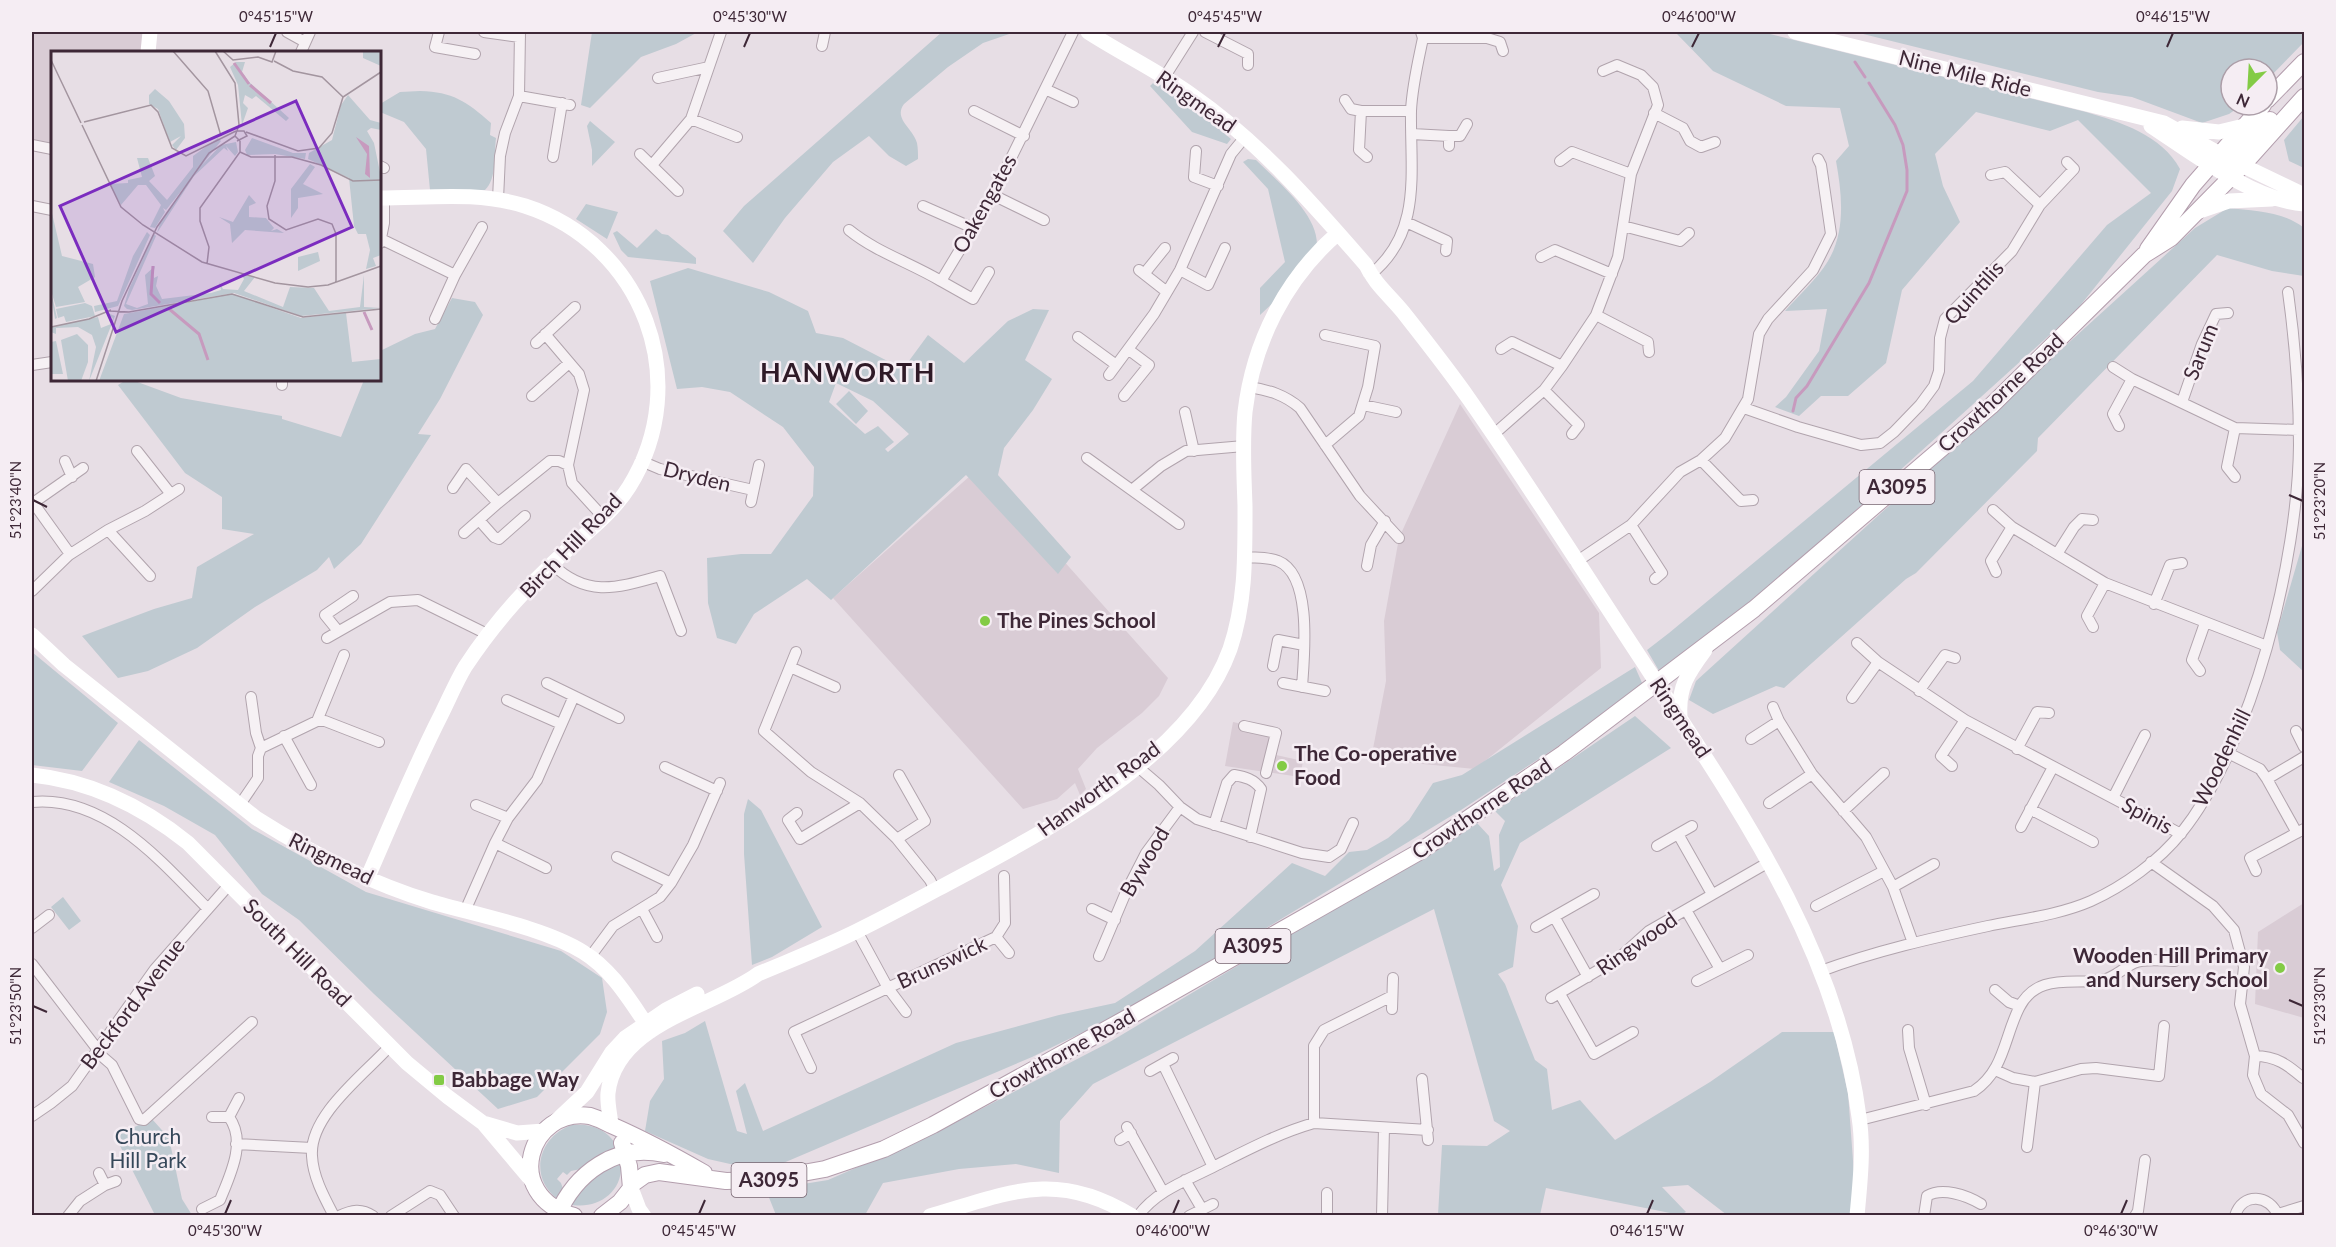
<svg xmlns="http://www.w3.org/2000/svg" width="2336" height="1247" font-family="Lato,sans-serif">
	<rect width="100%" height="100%" fill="#e7dee5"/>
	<path fill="#d9ccd5" d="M32 32H147L143 52H52V143L32 139Z
		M1460 404 1599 613 1601 668 1475 769 1371 759 1386 681 1384 621 1399 538Z
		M980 467 1168 678 1159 696 1142 713 1097 748 1078 769 1086 789 1080 795 1075 783 1057 799 1023 809 833 598Z
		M1233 722 1279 732 1276 755 1303 761 1300 777 1225 766Z
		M2304 903V1018L2255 1004 2258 932Z"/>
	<path fill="#bfcad1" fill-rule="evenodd" d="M592 32H698L676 44 641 57 590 108 581 105Z
		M942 32H1015L983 43 948 67 904 104C893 119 913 128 917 143 918 148 918 154 918 159L906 166 889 156 869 136 833 162 785 218 753 263 723 231 744 206Z
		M1670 32H1762L2086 112C2120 122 2162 135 2180 169L2172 191 2075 312 1729 625 1662 676 1647 650 1669 633 1973 381 2107 225 2151 193 2078 120 2050 131 1976 112 1935 154 1943 186 1960 222 1902 290 1886 363 1848 396H1821L1799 416 1775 407 1786 397 1819 351 1827 309 1785 311C1799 295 1817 279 1828 261 1846 231 1842 194 1836 161L1849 146 1840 108 1786 106 1713 71 1677 34Z
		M1855 32H2304V42L2267 80V69H2231V105H2242L2229 114 2202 123 2132 97 2098 92Z
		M1155 81 1196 110 1231 139 1227 144 1192 132 1150 86Z
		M420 91C453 92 466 101 491 123L490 135 496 138C494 154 497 179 485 190H430L426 149 404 122 380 112V104L400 92Z
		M2304 116V168L2289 161 2284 140Z
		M590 121 615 142 592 166V150L587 126Z
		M1248 159 1256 160C1277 181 1317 213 1317 244L1274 302 1260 315V288L1285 262 1268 189 1243 162Z
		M586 204 618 212 607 239 576 219Z
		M2228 208C2254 211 2283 211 2304 228V276L2272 271 2217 255 2038 438 2037 451 1916 573 1906 579 1784 688 1776 686 1713 714 1689 700 1696 681 2195 228Z
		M656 229 662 234 668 235 696 258V264L628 257 621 250 613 233 617 231 637 248Z
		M688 268 769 292 808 311 816 333 843 338 903 369 928 335 964 363 1008 321 1033 309 1049 310 1025 360 1052 379 1033 410 1004 448 998 475 1071 557 1058 574 966 475 831 600 807 579 754 614 736 644 717 638 708 603 707 558 741 554H771L813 496 814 467 783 427 730 392 702 387 677 389 650 281ZM836 383 873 401 909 434 888 452 885 449 894 442 878 426 865 434 829 402Z
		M452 298 475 302 483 315 440 399 418 434 431 435 361 544 334 569 329 557 317 570 255 607 197 648 148 671 118 678 82 636 154 609 192 598 197 567 254 534 222 529V497L185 473 118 385 126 380H132L181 398 282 416V419L341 437 364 380H380V351L415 334 435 329Z
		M849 391 868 411 856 424 836 404Z
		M2304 539V672L2280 650 2277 632Z
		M32 652 118 723 82 771 32 765Z
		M1635 667 1643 685 1572 737 1461 810 1141 1004 1032 1057 781 1164 739 1166 708 1159 645 1131 650 1101 664 1079 662 1041 685 1033 705 1021 737 1131 747 1134 736 1091 745 1083 763 1131 956 1043 1059 1015 1115 1003 1195 951 1292 863 1325 876 1349 852 1367 850 1388 838 1409 820 1433 783 1462 775Z
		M1635 716 1671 748 1520 843 1501 885 1518 926 1513 967 1498 974 1505 984 1535 1060 1547 1069 1552 1110 1580 1100 1615 1140 1710 1082 1782 1032H1834L1848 1093 1854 1174 1851 1215H1727L1688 1185 1662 1187 1686 1212 1680 1215 1546 1188 1540 1215H1438L1442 1145 1487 1146 1510 1131 1494 1121 1434 909 1093 1084 1060 1121 1059 1173 1016 1164 959 1169 883 1183 865 1215H776L766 1190 828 1180 931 1135 1108 1043 1477 823 1489 836 1494 871 1500 867 1499 835 1505 821 1495 811Z
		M139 740 252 829 366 892 561 951 602 978 607 1012 600 1034 537 1097 498 1109 374 994 299 920 262 894 215 835 164 806 109 782Z
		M748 799 761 810 822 927 772 957 752 965 744 854V814Z
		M63 897 81 921 69 930 51 907Z
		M152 1119 169 1138 182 1199 192 1215H155L115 1136Z
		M572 1125C592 1123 610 1130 618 1149L581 1169 571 1171 567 1175 563 1172 557 1179 561 1183 563 1189 557 1199C528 1176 539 1136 572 1125Z
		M621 1162C624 1193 596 1211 568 1204L594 1175Z"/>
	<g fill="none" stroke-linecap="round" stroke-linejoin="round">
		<path stroke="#c79abe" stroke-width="3" d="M1855 62 1865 77
			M1793 411 1796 398 1807 386 1869 283 1907 191V170L1903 145 1895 125 1869 83"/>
		<g stroke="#b1a4ad" stroke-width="12">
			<path id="street" d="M287 32 305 42
				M439 32 435 47 475 54
				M484 32 520 37
				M1205 32 1248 54V65
				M1423 38H1487L1500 42 1503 51
				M822 46 825 32
				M301 52 310 32
				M658 78 709 67
				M1164 78 1193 32
				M1045 89 1073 102
				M519 96 570 105
				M1345 100 1351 109 1361 111H1411
				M974 111 1024 136
				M1361 111 1359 150 1367 157
				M1654 113 1683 128 1690 141 1701 147 1715 142
				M691 119 737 137
				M1412 134 1449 136V146
				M1449 136H1460L1467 124
				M32 145 52 149
				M1196 151 1194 177 1218 186
				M640 154 678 191
				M553 157 562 103
				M1560 161 1572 152 1631 174
				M652 165 691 119 721 32
				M380 166 384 168
				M1991 175 2005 172 2040 205
				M993 195 1044 220
				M498 199 500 156 505 133 519 96 520 32
				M32 206 52 210
				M923 206 973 228
				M1406 222 1447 241 1446 251
				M1623 226 1680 241 1689 233
				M849 230C876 252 911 263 941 281L993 195 1073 32
				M381 239 455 275
				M380 243 384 223V198
				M1541 257 1555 250 1612 274
				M1139 270 1167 292
				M1180 270 1208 285 1225 248
				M1144 274 1165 248
				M1370 275C1423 233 1410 171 1411 111 1412 87 1418 62 1423 38L1421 32
				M941 281 973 299 989 272
				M1596 315 1648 342 1649 352
				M435 319 455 275 482 227
				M545 334 579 374 584 390 568 465
				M1325 335 1375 346 1368 387 1359 416 1325 445
				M1078 337 1115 364
				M536 343 575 307
				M1501 349 1512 342 1562 366
				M32 365 52 362
				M2113 367 2132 379 2235 428 2298 430
				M1109 375 1154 314 1180 270 1231 154 1245 137
				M282 385V380
				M1249 387C1269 390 1285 395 1300 408L1360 496 1399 538
				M1544 390 1579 425 1572 434
				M532 396 569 363
				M1124 396 1149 365 1129 350
				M2182 402 2202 344 2216 314 2228 313
				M1363 405 1396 412
				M1744 408 1798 427 1861 445 1880 443 1894 432 1920 405 1934 386 1939 371 1940 338 1945 319 2012 251 2040 205 2074 169 2067 162
				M1185 412 1194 451
				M2119 426 2113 414 2132 379
				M2235 428 2227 467 2235 477
				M1493 435 1544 390 1562 366 1596 315 1618 257 1631 174 1658 105 1653 87 1641 75 1617 65 1603 71
				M137 451 170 493
				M1087 458 1179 524
				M1701 460 1741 501 1753 500
				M65 461 72 477
				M641 461 660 469 753 490
				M453 488 466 469 498 503
				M1133 489 1161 466 1186 451 1244 446
				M32 501 70 554
				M751 502 759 465
				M33 503 83 468
				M1993 510 2012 527 2105 583 2267 646
				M479 520 494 537 499 539 525 516
				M1631 525 1662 573 1655 579
				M108 530 150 576
				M464 533 498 503 550 461H559L568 465 572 483 603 517
				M2057 554 2074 527 2082 519 2093 520
				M1246 557C1255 558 1269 557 1278 561 1313 575 1304 657 1302 687
				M1576 562 1631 525 1680 472 1701 460 1725 438 1748 399 1759 334 1768 319 1813 270 1831 234 1821 165 1818 159
				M552 564C587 598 617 588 660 576L681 631
				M1367 566 1371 545 1385 521
				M1996 572 1991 561 2012 527
				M32 591 69 555 108 530 145 511 179 489
				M2154 604 2170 565 2182 563
				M2093 627 2087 616 2105 583
				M338 631 325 615 353 596
				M327 638 390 602 418 600 489 635
				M1857 643 1878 662 1965 720 2181 834
				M796 652 764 731 811 772 860 803 897 839 930 880 935 890
				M1273 666 1278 640 1304 645
				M790 667 835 687
				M2200 671 2192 660 2205 623
				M547 683 619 718
				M1283 683 1325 691
				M1919 691 1945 655 1955 658
				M251 697 256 733 261 748
				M1852 698 1878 662
				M507 700 561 724
				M1773 707 1779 721 1812 774 1866 837 1893 887 1913 943
				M317 721 344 655
				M1244 726 1276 733 1266 773
				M2296 731 2304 747
				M284 736 311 785
				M1751 739 1779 721
				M2017 749 2037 712 2049 713
				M2228 753 2260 769 2267 779 2297 833
				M1952 766 1941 756 1965 720
				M665 767 717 791
				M1138 767 1159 785 1180 807 1197 819 1302 853 1329 857 1341 849 1353 823
				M2267 779 2304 757
				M2113 798 2145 735
				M32 802C105 795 161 861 208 909
				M1769 803 1812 774
				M476 805 508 818
				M239 806 258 778V756L261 748 317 721H325L379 742
				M2030 809 2093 842
				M1843 811 1884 773
				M797 813 788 820 800 839 860 803
				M1214 825 1227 783 1234 775C1245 777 1254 779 1261 789L1250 837
				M2021 827 2053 767
				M1678 834 1712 894
				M897 839 925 821 899 775
				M495 843 546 868
				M1657 846 1692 826
				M617 857 671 883
				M2151 862 2213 906 2234 930 2244 967 2240 1004 2255 1056 2253 1075 2261 1094 2288 1115 2304 1143
				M2256 871 2250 858 2304 829
				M1893 887 1934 864
				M1816 906 1884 871
				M642 909 657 937
				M1092 909 1115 920
				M1686 910 1720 969
				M465 911 495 843 508 818 537 780 574 696
				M1555 918 1588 977
				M1536 927 1594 894
				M32 928 49 915
				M857 931 888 988 906 1012
				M996 937 1009 953
				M1099 956 1126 892 1146 853 1180 807
				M590 957 613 926 660 897 671 883 693 845 720 783
				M32 964 98 1050
				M1821 971C1875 951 1932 938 1988 926 2022 919 2059 915 2091 901 2124 886 2159 861 2182 832 2253 743 2298 559 2299 445 2299 394 2295 342 2288 292
				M1697 981 1748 955
				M1995 990 2009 1002 2020 1006
				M1560 994 1594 1054 1633 1032
				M1551 998 1619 958 1649 931 1769 862
				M1392 1009 1393 978
				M1908 1030 1909 1048 1926 1105
				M97 1052 112 1065 139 1119 144 1120 252 1022
				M2255 1056C2276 1056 2288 1065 2303 1078
				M1163 1064 1213 1167
				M811 1068 794 1032 996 937 1005 923 1004 876
				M1995 1070 2013 1078 2035 1082 2081 1069 2096 1068 2159 1076 2164 1026
				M1150 1071 1173 1058
				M1422 1079 1428 1140
				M32 1116 51 1103 72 1086 155 969 229 885
				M212 1117H229
				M229 1117 239 1098
				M1860 1120 1974 1091C2004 1071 2004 1038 2019 1008 2038 970 2078 987 2106 979 2116 976 2125 967 2134 963 2145 958 2164 961 2175 961
				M1314 1123V1046L1324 1030 1392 996
				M1127 1127 1163 1192
				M1120 1140 1131 1133
				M236 1144 312 1148
				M2027 1147 2035 1082
				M1185 1180 1202 1209
				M105 1185 116 1181
				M1327 1193V1216
				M202 1209 220 1200C230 1175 247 1142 229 1117
				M2278 1214 2304 1206
				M68 1216 80 1201 105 1185 99 1173
				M334 1216C324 1197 313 1177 312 1156 309 1115 365 1074 390 1046
				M339 1216C352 1210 361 1208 373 1216
				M391 1216 430 1191 440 1195 454 1216
				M1138 1216C1157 1190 1188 1180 1215 1166 1247 1150 1279 1133 1314 1123L1428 1130
				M1189 1216 1213 1204
				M1382 1216 1384 1128
				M1924 1216 1927 1196C1942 1187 1966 1195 1981 1204
				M2135 1216 2138 1211 2145 1160
				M2235 1216C2242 1192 2270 1194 2278 1216"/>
		</g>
		<g stroke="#b39ead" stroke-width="18">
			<path id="primary" d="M2267 100 2304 62
				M2214 165C2236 163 2256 134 2270 120
				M2148 249 2193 185 2263 105
				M631 1185 645 1175 659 1172 726 1181 764 1180 825 1169 884 1149 933 1125 1127 1018 1419 852 1564 753 1754 609 1991 406 2144 255 2171 238 2243 165 2304 97
				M557 1216C575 1173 616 1143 664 1154
				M574 1216C500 1195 530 1106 590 1116 597 1118 604 1121 611 1125 643 1139 673 1155 704 1173
				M602 1216 620 1202 631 1188 629 1166 622 1143"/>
		</g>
		<use href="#street" stroke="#f6f1f4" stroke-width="10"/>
		<path stroke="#fff" stroke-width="15" d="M1088 32C1122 54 1160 72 1193 96 1259 142 1313 204 1366 265 1374 283 1390 296 1403 312 1425 340 1448 369 1469 399 1532 489 1590 582 1651 674 1740 810 1838 951 1859 1117 1864 1149 1860 1183 1857 1216
			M1795 32 2164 123 2229 159 2304 195
			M148 52 150 32
			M2151 126C2192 153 2255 201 2304 204
			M2182 128 2219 132 2244 126
			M2197 212 2229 201 2272 199
			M32 635 64 665 256 818C311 853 369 883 432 902 477 915 545 928 583 952 614 971 631 1003 651 1031
			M1680 716C1678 687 1688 673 1705 650
			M32 775C91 781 142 806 188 843L407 1063 448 1097 483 1123 532 1181
			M367 879C391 824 414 768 441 715 449 699 456 682 465 667 490 629 521 593 553 563 579 538 610 517 629 487 695 381 643 244 525 206 477 191 429 198 380 198
			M555 1122 587 1092 612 1052 625 1038 666 1010 697 994
			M483 1123 517 1133 544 1131
			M611 1125C610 1114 607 1103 608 1093 616 1023 712 1008 758 974 791 960 825 947 857 931 898 911 937 889 977 868 1065 820 1194 750 1230 649 1246 602 1245 555 1245 506 1244 475 1242 443 1245 412 1253 343 1285 279 1338 233
			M631 1188 639 1209 644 1216
			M930 1216C1008 1193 1056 1169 1132 1216"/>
		<use href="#primary" stroke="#fff" stroke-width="16"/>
	</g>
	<path fill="none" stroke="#3e2837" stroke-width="2" d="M270 47 276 33M744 47 750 33M1218 47 1225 33M1692 47 1699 33M2167 47 2173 33M2289 495 2303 501M33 500 47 507M2289 1000 2303 1006M33 1006 47 1012M225 1214 231 1200M699 1214 705 1200M1173 1214 1179 1200M1647 1214 1653 1200M2121 1214 2127 1200"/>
	<g fill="#83cb45" stroke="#f5edf3" stroke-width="2">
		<circle cx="985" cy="621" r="6"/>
		<circle cx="1282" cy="766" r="6"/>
		<circle cx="2280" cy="968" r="6"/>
		<rect x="433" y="1074" width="12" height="12" rx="3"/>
	</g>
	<g text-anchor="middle" stroke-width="5" stroke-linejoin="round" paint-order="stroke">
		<g fill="#f5edf3" stroke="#75636f" stroke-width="1.5">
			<rect x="1859.5" y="470" width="75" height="34" rx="4.5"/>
			<rect x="1215.5" y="929" width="75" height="34" rx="4.5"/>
			<rect x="731.5" y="1163" width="75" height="34" rx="4.5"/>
		</g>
		<g font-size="20" font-weight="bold" fill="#3e2837">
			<text x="1897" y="494">A3095</text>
			<text x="1253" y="953">A3095</text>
			<text x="769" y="1187">A3095</text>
		</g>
		<g font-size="21" fill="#3e2837" stroke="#f5edf3">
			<text transform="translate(1965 74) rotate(14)" y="7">Nine Mile Ride</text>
			<text transform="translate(1196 102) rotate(35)" y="7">Ringmead</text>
			<text transform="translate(985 204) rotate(-61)" y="7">Oakengates</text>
			<text transform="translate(1974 293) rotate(-48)" y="7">Quintilis</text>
			<text transform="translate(2201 352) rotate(-68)" y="7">Sarum</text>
			<text transform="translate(2001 393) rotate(-43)" y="7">Crowthorne Road</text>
			<text transform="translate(697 477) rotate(14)" y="7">Dryden</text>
			<text transform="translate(571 546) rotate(-46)" y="7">Birch Hill Road</text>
			<text transform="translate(1680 718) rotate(56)" y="7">Ringmead</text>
			<text transform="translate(2222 758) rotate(-64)" y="7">Woodenhill</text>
			<text transform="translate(1099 789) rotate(-36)" y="7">Hanworth Road</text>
			<text transform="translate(1482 809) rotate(-34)" y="7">Crowthorne Road</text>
			<text transform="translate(2147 816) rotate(28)" y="7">Spinis</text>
			<text transform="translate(331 859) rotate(26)" y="7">Ringmead</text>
			<text transform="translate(1145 862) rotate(-60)" y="7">Bywood</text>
			<text transform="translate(1637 944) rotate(-35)" y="7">Ringwood</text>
			<text transform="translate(297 953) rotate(45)" y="7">South Hill Road</text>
			<text transform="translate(942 963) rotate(-25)" y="7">Brunswick</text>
			<text transform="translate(133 1004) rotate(-53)" y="7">Beckford Avenue</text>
			<text transform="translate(1062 1054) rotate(-29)" y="7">Crowthorne Road</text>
		</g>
		<g font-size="21" font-weight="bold" fill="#3e2837" stroke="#f5edf3" text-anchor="start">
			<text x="997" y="628">The Pines School</text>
			<text x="1294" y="761">The Co-operative<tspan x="1294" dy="24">Food</tspan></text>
			<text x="2268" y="963" text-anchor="end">Wooden Hill Primary<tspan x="2268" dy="24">and Nursery School</tspan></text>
			<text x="451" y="1087">Babbage Way</text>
		</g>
		<g font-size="21" fill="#354759" stroke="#f5edf3">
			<text x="148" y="1144">Church<tspan x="148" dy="24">Hill Park</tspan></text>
		</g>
		<g font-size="27" font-weight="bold" letter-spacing="1.5" fill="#2f1a27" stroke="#f5edf3">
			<text x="848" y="382">HANWORTH</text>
		</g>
	</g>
	<g transform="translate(51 51)">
		<rect width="330" height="330" fill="#e7dee5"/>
		<path d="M312 0H330V15L312 7ZM185 11H194L191 21 198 31 238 67 235 70 205 45 201 48 194 44 192 52 197 57 191 74 187 34 179 16ZM104 38 118 50 133 73 134 87 125 99 121 94 130 85 119 91 107 58 98 53V44ZM297 44 319 69 330 72V79L320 77 316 80 323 92 330 126V204L322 207 325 215 315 218 319 199 315 183H307L303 175 298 127 257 108 258 102 281 89 290 54ZM167 87 170 90 115 159 112 157 114 161 104 177 99 176 110 154 95 134H87L70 154 58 133 77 132V129L91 126 86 107H97L104 125 98 130 116 149 142 116V105ZM201 87 242 102H255L254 108 224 103 196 104 194 99ZM185 91 187 101 184 105 175 95 177 100 173 97 143 125 106 182 109 172 149 116 170 94ZM259 113 264 116 252 133 272 143 247 147V157L240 167V138ZM198 144 205 152 198 155V166L215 167 223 177 220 180 226 178 233 182 194 179 181 192 179 173 168 166 182 171ZM0 158 11 205 42 213 44 226 27 236 34 251 5 256 0 240 6 267 4 268 0 244ZM96 181 99 184 67 255 44 261 43 255 66 250 82 205ZM103 183 105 185 75 253 86 257 97 253 94 224 104 215 102 223 103 227 107 225 105 235 111 248 160 242 170 239 168 231 172 238 187 239 193 228 190 223 204 226 193 240 232 256 239 236 263 237 278 260 309 256 313 224V256L330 257 250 265 183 242 81 259 76 258 73 255 78 238ZM267 201 269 210 247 220V206ZM182 243 250 267 295 262 301 311 330 308V330H48L73 263ZM34 252 41 255 44 265 15 271 13 265 7 267 5 258ZM59 263 64 265 38 330 45 296 41 284 27 276 5 277V283L0 281V276L47 266 50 277 60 273 62 267 56 265ZM26 283 37 294V311L30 330H17L10 289ZM5 290 12 323H0V291Z" fill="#bfcad1"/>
		<path d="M305 86 318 95 319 127 314 123 316 103Z" fill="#c79abe"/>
		<path fill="none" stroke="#c79abe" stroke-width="3" d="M183 12 198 33M199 34 220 52M102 215 100 243 109 252M117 257 148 283 157 309M313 261 321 279"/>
		<path fill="none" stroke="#a3959f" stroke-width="1.5" d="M122 0 157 40 170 85M164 0 184 32 188 74 184 85 189 90M172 0 182 9 207 6 221 11 225 0M0 9 30 72M223 10 242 20 271 26 292 46M33 71 100 54 107 61 121 97 135 105 185 80M31 74 70 156 92 174 151 211 224 232 257 236 277 234 330 215M195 81 247 100 268 97 281 82 292 46 330 21M186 90 196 85 193 80H186M189 101 200 106H241L270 114 302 130 330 129M224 104V130L216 155 218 168 235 179 267 168 281 173 285 183V232M156 213 158 196 149 170V157L189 101V90M58 260 78 261 181 243 252 266 330 258M0 276 38 268 60 259M45 330 71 250 106 176 158 102 184 85"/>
		<path fill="#7b2cbf" fill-opacity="0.15" stroke="#7b2cbf" stroke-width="3" d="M245 50 301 176 65 281 9 155Z"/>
		<rect width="330" height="330" fill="none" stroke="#3e2837" stroke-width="3"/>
	</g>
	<rect width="2336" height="1247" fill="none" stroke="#f5edf3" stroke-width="66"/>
	<g transform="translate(2249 87) rotate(204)"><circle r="28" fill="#f5edf3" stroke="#ac9ea8" stroke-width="1.5"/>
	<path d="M0-4.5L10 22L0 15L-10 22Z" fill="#83cb45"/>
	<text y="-9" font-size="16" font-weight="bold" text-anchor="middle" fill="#3e2837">N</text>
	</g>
	<rect x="33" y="33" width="2270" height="1181" fill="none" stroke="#3e2837" stroke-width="2"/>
	<g font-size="15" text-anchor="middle" fill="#3e2837">
		<text x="276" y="22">0°45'15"W</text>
		<text x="750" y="22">0°45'30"W</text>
		<text x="1225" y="22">0°45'45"W</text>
		<text x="1699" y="22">0°46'00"W</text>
		<text x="2173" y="22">0°46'15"W</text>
		<text transform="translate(16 500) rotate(-90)" y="5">51°23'40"N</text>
		<text transform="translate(2320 501) rotate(-90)" y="5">51°23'20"N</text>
		<text transform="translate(16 1006) rotate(-90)" y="5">51°23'50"N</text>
		<text transform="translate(2320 1006) rotate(-90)" y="5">51°23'30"N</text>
		<text x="225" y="1236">0°45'30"W</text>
		<text x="699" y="1236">0°45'45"W</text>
		<text x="1173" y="1236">0°46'00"W</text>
		<text x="1647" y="1236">0°46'15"W</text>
		<text x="2121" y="1236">0°46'30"W</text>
	</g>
</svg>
